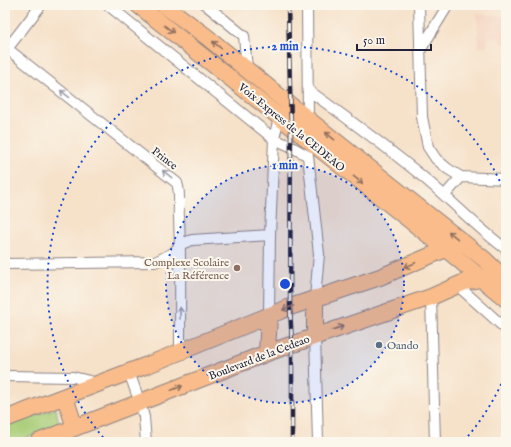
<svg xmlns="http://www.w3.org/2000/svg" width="511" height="447" font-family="'IM FELL English',serif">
	<rect width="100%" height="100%" fill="#fbf7ec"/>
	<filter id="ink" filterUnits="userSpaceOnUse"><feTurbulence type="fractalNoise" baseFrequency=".025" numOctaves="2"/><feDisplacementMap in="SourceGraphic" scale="8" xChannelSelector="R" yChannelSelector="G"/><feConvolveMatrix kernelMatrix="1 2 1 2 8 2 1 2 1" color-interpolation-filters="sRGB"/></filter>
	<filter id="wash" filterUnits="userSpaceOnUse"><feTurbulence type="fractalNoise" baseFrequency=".012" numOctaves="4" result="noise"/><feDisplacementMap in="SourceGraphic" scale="16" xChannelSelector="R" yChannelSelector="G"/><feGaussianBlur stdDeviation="0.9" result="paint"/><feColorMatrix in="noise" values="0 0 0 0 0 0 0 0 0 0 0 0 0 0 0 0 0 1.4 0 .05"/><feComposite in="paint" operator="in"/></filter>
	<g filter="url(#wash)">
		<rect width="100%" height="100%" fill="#f6e1c9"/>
		<path fill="#f4d3c0" d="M477 14 506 16V44H503L499 37 488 38 487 46 478 47Z"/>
		<path fill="#a7cc76" stroke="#647758" d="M56 408 58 419 62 426 14 442H5V426Z"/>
	</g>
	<g filter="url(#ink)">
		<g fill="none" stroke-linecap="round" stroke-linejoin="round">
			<g stroke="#8c8282" stroke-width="12">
				<path id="street" d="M108 5 274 139 290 146 308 156 319 254 315 298
					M206 5 244 36 247 69
					M307 5 308 119
					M419 5 422 117 428 147 436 159 448 169 461 177
					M5 47 177 183C181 194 178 206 179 217 181 262 180 307 180 352
					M7 49 41 5
					M421 49 448 5
					M308 90C347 118 386 146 423 177 451 200 476 227 506 249
					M445 195 461 177 506 179
					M5 264 155 262 173 253 181 244 192 240 270 235
					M457 285 506 329
					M431 297 435 442
					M269 315 270 235 274 139 279 117
					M315 336 318 442
					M129 372 140 403 144 417 146 442
					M5 376 73 377 98 383"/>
			</g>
			<g stroke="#8c8282" stroke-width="18">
				<path id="primary" d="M138 5 446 249 506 299
					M164 5 207 37 290 105 484 259 506 280
					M315 336V298
					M267 353 269 315
					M65 397 75 428
					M5 419 150 364 290 307 380 277 446 249
					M38 442 267 353 431 297 467 281 481 279 506 284"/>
			</g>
			<use href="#street" stroke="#fff" stroke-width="10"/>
			<use href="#primary" stroke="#f9bc8a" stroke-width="16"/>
			<g stroke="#22223b" stroke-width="4.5">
				<path id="rail" d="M288 5 291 127 290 307 292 345V442"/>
			</g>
			<use href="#rail" stroke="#fbf7ec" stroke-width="3" stroke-dasharray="9" stroke-linecap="butt"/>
		</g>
		<defs><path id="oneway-shaft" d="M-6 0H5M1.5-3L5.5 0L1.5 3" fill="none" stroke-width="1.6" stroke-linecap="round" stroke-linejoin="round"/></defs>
		<g stroke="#8e6f62">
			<use href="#oneway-shaft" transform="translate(169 29) rotate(38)"/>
			<use href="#oneway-shaft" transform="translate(217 45) rotate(-141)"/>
			<use href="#oneway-shaft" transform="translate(330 136) rotate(-141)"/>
			<use href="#oneway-shaft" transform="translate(358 180) rotate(39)"/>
			<use href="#oneway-shaft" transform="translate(453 235) rotate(-141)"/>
			<use href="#oneway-shaft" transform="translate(410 265) rotate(157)"/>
			<use href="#oneway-shaft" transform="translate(288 308) rotate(159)"/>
			<use href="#oneway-shaft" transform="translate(338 328) rotate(-19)"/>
			<use href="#oneway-shaft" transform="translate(177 388) rotate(-21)"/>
		</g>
		<g stroke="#9c9ca7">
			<use href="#oneway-shaft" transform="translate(65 94) rotate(-142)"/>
			<use href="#oneway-shaft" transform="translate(167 174) rotate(-142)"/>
			<use href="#oneway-shaft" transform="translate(180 313) rotate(-90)"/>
		</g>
	</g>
	<circle cx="285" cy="284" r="119" fill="#1d4ed8" fill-opacity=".12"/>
	<g fill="none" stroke="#1d4ed8" stroke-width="2" stroke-dasharray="2 4">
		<circle cx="285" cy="284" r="119"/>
		<path d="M506 373A238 238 0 0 1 463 442M107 442A238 238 0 1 1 506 195"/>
	</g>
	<circle fill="#8d6e63" stroke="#fbf7ec" stroke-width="1.5" cx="237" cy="268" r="4"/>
	<circle fill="#5c6f8a" stroke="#fbf7ec" stroke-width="1.5" cx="379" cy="345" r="4"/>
	<g text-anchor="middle" stroke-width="4" stroke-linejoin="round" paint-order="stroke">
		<g font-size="11" fill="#22223b" stroke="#fbf7ec">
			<text transform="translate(292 127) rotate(39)" y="4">Voix Express de la CEDEAO</text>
			<text transform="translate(165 158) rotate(38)" y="4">Prince</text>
			<text transform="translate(259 357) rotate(-21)" y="4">Boulevard de la Cedeao</text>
		</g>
		<g font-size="11" fill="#785e54" stroke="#fbf7ec" text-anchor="end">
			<text x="229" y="266">Complexe Scolaire<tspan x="229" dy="13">La Référence</tspan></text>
		</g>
		<g font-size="11" fill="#4e5e75" stroke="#fbf7ec" text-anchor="start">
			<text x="387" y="349">Oando</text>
		</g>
	</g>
	<circle cx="285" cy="284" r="6" fill="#1d4ed8" stroke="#fbf7ec" stroke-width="2"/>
	<g font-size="12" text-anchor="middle" font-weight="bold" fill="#1d4ed8" stroke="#fbf7ec" stroke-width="4" stroke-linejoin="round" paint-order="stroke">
		<text x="285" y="50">2 min</text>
		<text x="285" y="169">1 min</text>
	</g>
	<rect width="511" height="447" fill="none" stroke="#fbf7ec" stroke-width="20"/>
	<path d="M357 44v6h74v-6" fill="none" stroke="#22223b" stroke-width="2"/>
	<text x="363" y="44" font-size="12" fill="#22223b" stroke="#fbf7ec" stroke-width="3" paint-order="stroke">50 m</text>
</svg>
